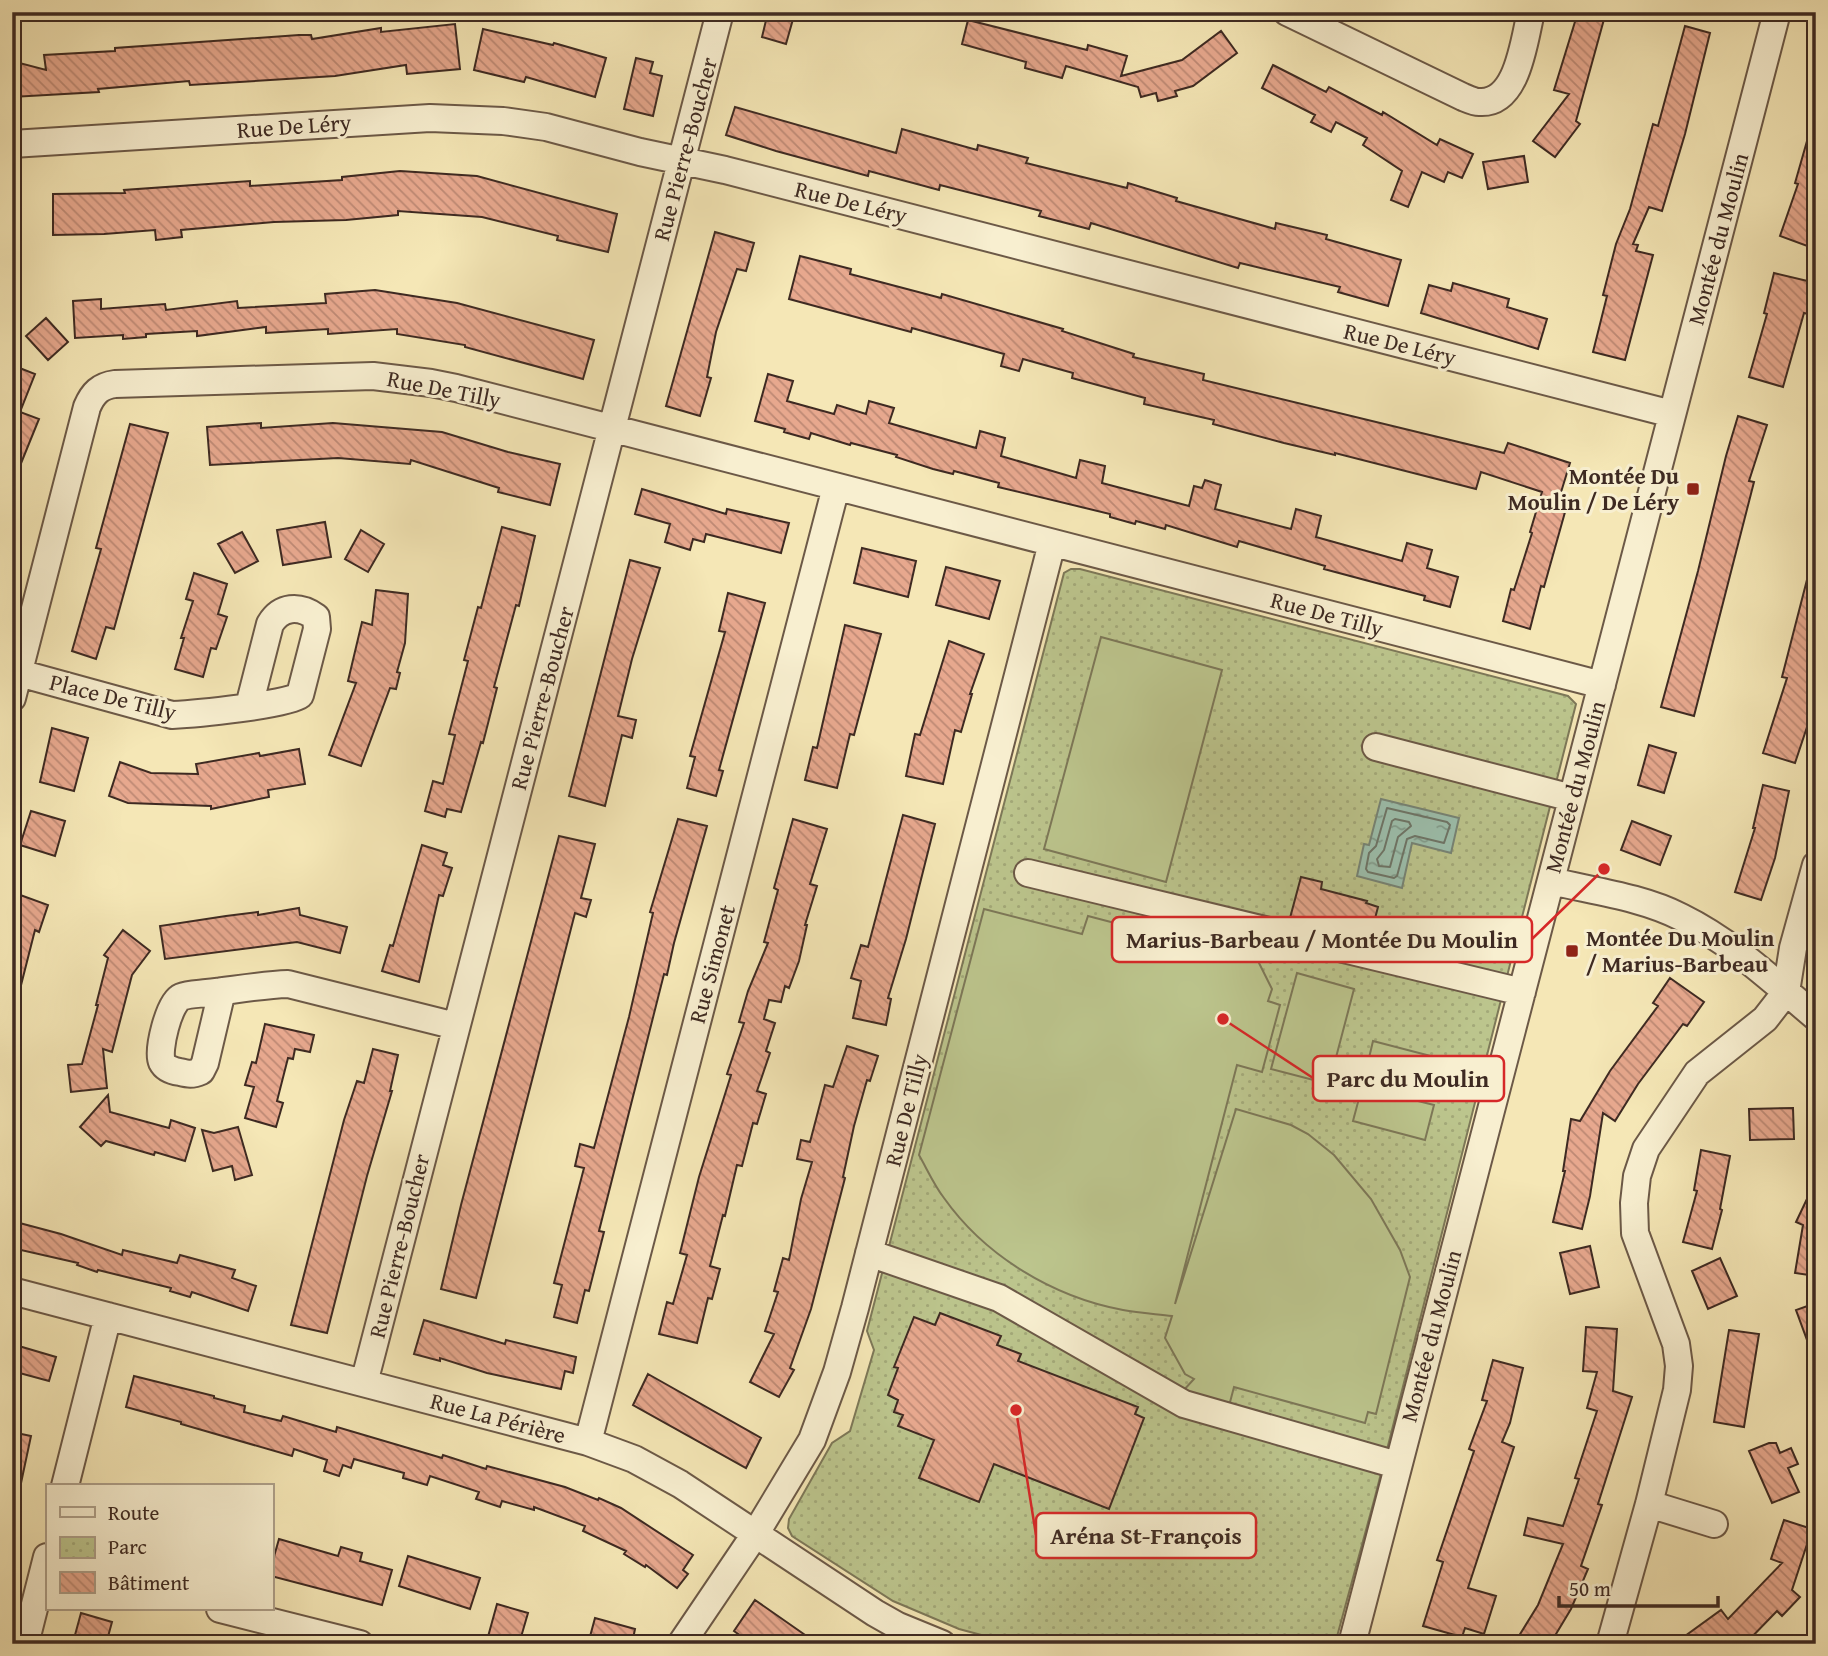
<svg xmlns="http://www.w3.org/2000/svg" width="1828" height="1656" font-family="'Gentium Book Plus',serif">
	<defs>
		<pattern id="park-dots" width="8" height="8" patternUnits="userSpaceOnUse" patternTransform="scale(1.75)"><rect width="8" height="8" fill="#bcc58d"/><path d="M2 2h.1M6 6h.1" fill="none" stroke="#a3a979" stroke-width="1.8" stroke-linecap="round"/></pattern>
		<pattern id="water-ripples" width="26" height="14" patternUnits="userSpaceOnUse" patternTransform="scale(1.75)"><rect width="26" height="14" fill="#9cc0ae"/><path d="M2 4q2-2 4 0t4 0M15 11q2-2 4 0t4 0" fill="none" stroke="#819c8d"/></pattern>
		<pattern id="building-back-hatch" width="6" height="6" patternUnits="userSpaceOnUse" patternTransform="scale(1.75)"><rect width="6" height="6" fill="#e7a88e"/><path d="M-1 5l2 2M0 0l6 6M5-1l2 2" fill="none" stroke="#bd8974"/></pattern>
	</defs>
	<rect width="100%" height="100%" fill="#f5e7b6"/>
	<filter id="stains"><feTurbulence type="fractalNoise" baseFrequency=".00286" numOctaves="4"/><feColorMatrix values="0 0 0 0 .2 0 0 0 0 .09 0 0 0 0 .02 0 0 0 .5 -.17"/></filter>
	<radialGradient id="worn" r=".72"><stop offset=".6" stop-color="#630" stop-opacity="0"/><stop offset="1" stop-color="#630" stop-opacity=".3"/></radialGradient>
	<path fill="url(#park-dots)" stroke="#7d7858" stroke-width="2" d="M1071 569H1080L1568 696 1576 704 1375 1497 1335 1644H1015L959 1629 893 1601 792 1536 788 1528 789 1519 832 1443 850 1431 874 1350 867 1331 1064 573Z"/>
	<path fill="#bcc58d" stroke="#7d7858" stroke-width="2" d="M1101 637 1222 670 1166 882 1044 849Z
		M984 909 1082 934 1088 916 1126 926 1138 923 1251 947 1272 989 1268 1001 1280 1005 1262 1072 1237 1065 1175 1304 1236 1109 1291 1125 1308 1134 1334 1155 1371 1199 1400 1250 1410 1277 1376 1414 1368 1412 1365 1423 1234 1387 1229 1406 1182 1392 1194 1379 1185 1374 1165 1338 1172 1316C1156 1314 1139 1313 1123 1310 1053 1297 985 1256 944 1198 934 1185 927 1169 919 1155Z
		M1297 973 1354 989 1329 1084 1271 1069Z
		M1373 1041 1446 1060 1438 1094 1365 1075Z
		M1362 1087 1434 1105 1425 1140 1353 1121Z"/>
	<path fill="url(#water-ripples)" stroke="#768476" stroke-width="2" d="M1381 799 1459 818 1451 853 1412 843 1402 888 1357 876 1364 844 1369 845Z"/>
	<g fill="none" stroke-linecap="round" stroke-linejoin="round">
		<path stroke="#6d7568" stroke-width="2" d="M1387 808 1447 822 1450 825 1444 843 1415 836 1407 839 1397 876 1394 878 1368 872 1366 869 1369 853 1376 846Z
			M1395 819 1409 822 1411 826 1398 837 1390 867 1379 866 1377 859 1384 850 1392 821Z"/>
	</g>
	<path fill="url(#building-back-hatch)" stroke="#3e2a22" stroke-width="2" d="M768 12H795L786 44 762 37Z
		M1578 12H1606L1576 121 1580 124 1555 157 1533 141 1569 94 1554 90Z
		M968 20 1087 50 1088 45 1127 56 1121 76 1182 60 1221 31 1237 53 1193 86 1175 91 1177 96 1158 101 1156 93 1141 97 1138 87 1066 66 1062 78 1025 68 1026 62 962 44Z
		M455 24 460 69 407 74 406 65 335 76 190 85 189 81 98 89 99 92 12 97V61L46 70 44 55 115 51V48L299 35H311L312 39 381 28V32Z
		M1685 26 1710 33 1685 134 1662 211 1649 207 1633 244 1638 245 1636 251 1653 255 1625 360 1593 352 1607 296 1603 295 1616 244 1630 209 1653 124 1658 126Z
		M483 29 553 45 554 43 606 58 595 97 526 77 524 82 474 70Z
		M636 58 653 62 650 73 662 76 653 116 624 109Z
		M1273 65 1326 92 1329 87 1382 115 1383 112 1437 145 1440 139 1473 154 1462 178 1448 172 1444 182 1422 172 1408 207 1391 200 1402 171 1363 145 1367 138 1336 122 1331 132 1311 122 1315 115 1262 88Z
		M735 107 896 153 902 129 977 150 978 145 1028 158 1026 163 1127 188 1128 183 1177 198 1176 201 1275 229 1276 223 1327 235 1326 239 1401 260 1388 306 1338 292 1340 287 1240 263 1238 268 1091 223 1089 229 1039 216 1041 211 940 185 939 190 869 171 868 176 776 151 726 135Z
		M1811 127H1816V232L1810 247 1780 236 1798 184 1795 183Z
		M1524 156 1528 182 1488 189 1483 162Z
		M400 171 477 176 617 214 608 252 557 240 558 236 482 217 398 211V215L346 220 274 222 181 230 182 237 156 240 155 230 104 234 53 235V194L125 193 124 190 250 181V186L342 180V177Z
		M715 232 754 243 746 271 737 269 716 332 707 377 711 378 700 416 666 406Z
		M800 256 851 269 850 274 941 298 942 294 1063 329 1062 331 1134 354 1133 357 1204 374 1203 380 1504 453 1508 443 1570 463 1558 502 1567 505 1544 587 1541 586 1530 629 1503 621 1511 589 1514 590 1532 533 1530 532 1542 492 1481 472 1476 489 1335 453V455L1284 443 1213 424 1214 420 1144 404 1145 398 1072 378 1073 373 1023 359 1019 371 1001 366 1004 354 912 328 911 332 789 299Z
		M1774 273 1816 283 1808 314 1804 313 1783 387 1749 377 1767 314 1764 313Z
		M1453 283 1509 299 1507 307 1547 319 1538 349 1421 313 1429 285 1451 291Z
		M375 290 457 303 594 340 583 379 465 347V345L397 334V329L328 334V329L266 333V327L197 336V331L146 334V337L123 339V335L75 338 73 301 101 299V309L165 304 166 310 237 301 238 308 326 303 325 294Z
		M46 318 68 342 48 360 26 336Z
		M12 365 35 374 20 412 39 419 13 483Z
		M768 374 793 381 787 401 834 414 837 405 866 414 869 401 894 408 889 423 976 448 980 431 1005 438 1001 456 1076 478 1080 460 1105 466 1102 483 1189 506 1194 486 1202 488 1205 480 1221 485 1215 509 1291 529 1296 509 1321 516 1316 537 1402 561 1407 543 1432 550 1427 568 1458 577 1450 607 1424 600 1425 596 1324 569 1325 566 1239 541 1237 547 1166 525 1165 529 1136 521 1135 524 1110 517V514L998 487 999 483 954 471 953 474 933 469 896 457 897 455 851 443 850 445 811 433 809 439 784 432 785 429 755 421Z
		M1738 416 1767 425 1749 481 1754 482 1694 716 1661 707 1698 571 1726 456Z
		M261 423V428L333 423 442 432 508 452 560 464 550 505 498 492 499 488 411 460 410 464 338 458 210 465 207 427Z
		M130 424 168 433 114 629 106 627 96 659 72 651 101 549 96 548Z
		M642 489 726 514 727 509 789 523 781 553 706 534 704 542 693 539 690 550 665 542 670 524 635 514Z
		M325 522 331 557 283 565 277 530Z
		M502 527 535 536 519 606 516 605 494 687 497 688 483 743 481 742 461 812 447 809 445 817 425 811 433 781 443 784 455 735 449 734 468 661 464 660 478 607 481 608Z
		M361 530 384 544 368 572 345 559Z
		M242 532 258 561 235 573 218 544Z
		M862 548 916 561 908 597 854 583Z
		M630 560 660 568 632 659 618 716 636 720 632 738 622 735 605 806 569 796Z
		M946 567 1000 581 989 619 936 605Z
		M1810 568H1816V700L1795 763 1763 753 1787 678 1782 677Z
		M194 573 227 584 218 614 227 617 216 649 211 648 203 677 175 669 184 638H181L193 601 186 599Z
		M376 590 408 594 405 643 397 672 400 673 396 689 390 688 361 766 329 755 356 683 348 681 362 622 372 625Z
		M728 593 765 603 719 770 723 771 716 796 687 788 695 757 690 756 725 632 719 631Z
		M845 625 881 634 854 735 850 734 837 788 805 780 813 747 817 748Z
		M949 641 984 654 970 694H972L961 732 955 730 943 784 906 776 915 734 920 735Z
		M52 728 88 738 74 791 40 782Z
		M1649 745 1676 753 1664 793 1638 785Z
		M299 749 305 784 268 790 269 797 211 809V806L128 803 109 796 120 762 151 773 198 774 196 764 259 753 260 756Z
		M1763 785 1789 791 1775 858 1761 900 1735 892 1755 828H1753Z
		M31 811 65 821 55 856 20 845Z
		M903 815 935 824 906 939 888 998 891 999 886 1025 853 1018 861 981 851 978 861 945 868 947Z
		M678 819 707 826 674 943 667 975 664 974 599 1231 604 1232 589 1291 585 1290 577 1323 554 1317 562 1285 554 1283 584 1168 575 1166 580 1144 594 1148 629 1017 653 913 650 912Z
		M793 819 827 829 810 884 817 886 805 925H807L799 961 789 988 785 986 781 1002 769 1000 764 1019 775 1023 766 1051 770 1053 757 1091 766 1094 757 1124 753 1123 742 1166 737 1165 725 1216 723 1215 710 1266 720 1269 712 1299 708 1298 697 1343 659 1334 667 1302 673 1304 687 1255 680 1253 699 1177 731 1075 727 1074 744 1023 739 1022 748 991 768 943 764 942 778 890 774 888Z
		M1632 821 1671 836 1660 865 1621 850Z
		M559 836 595 844 581 898 591 900 586 917 575 913 476 1298 441 1289 461 1205Z
		M422 845 447 853 443 865 452 868 443 896 439 895 419 982 382 971 390 945 393 946Z
		M1301 877 1322 882 1321 889 1367 901 1366 903 1378 907 1372 930 1362 927 1359 937 1290 918Z
		M12 892 48 905 39 932 35 930 18 997 12 996Z
		M299 908 300 915 347 927 340 953 297 942 165 959 160 926 226 916 258 912V915Z
		M123 930 150 951 132 975 112 1052 103 1049 107 1088 71 1092 68 1065 82 1064 98 1005H96L108 958 104 955Z
		M1670 978 1704 1002 1687 1026 1683 1024 1638 1084 1615 1121 1603 1113 1590 1196 1582 1229 1553 1222 1565 1171H1563L1571 1119 1580 1121 1610 1071 1658 1006 1653 1003Z
		M265 1024 314 1035 310 1052 295 1049 293 1059 288 1058 277 1101 283 1103 276 1127 245 1118 254 1087 245 1085 252 1062 256 1063Z
		M847 1046 878 1056 870 1081 867 1080 854 1126 843 1177 845 1178 811 1309 790 1368 794 1370 779 1397 750 1382 774 1334 765 1331 778 1292 774 1291 783 1258 789 1260 801 1199 812 1162 797 1159 801 1140 810 1142 825 1085 833 1087Z
		M373 1049 398 1055 390 1091H392L367 1176 327 1333 291 1325 344 1120 357 1081 364 1083Z
		M108 1095 110 1112 169 1128 171 1120 195 1128 185 1161 155 1152 154 1155 106 1141 101 1146 80 1127Z
		M1793 1108 1794 1139 1750 1140 1749 1109Z
		M238 1127 252 1175 235 1180 232 1166 213 1171 202 1130 214 1133Z
		M1701 1150 1730 1156 1720 1209 1722 1210 1712 1249 1683 1242 1697 1191 1694 1190Z
		M1816 1180V1276L1795 1273 1803 1225 1796 1222Z
		M12 1221 61 1234 122 1255 123 1250 177 1263 180 1255 235 1270 232 1278 256 1286 248 1311 192 1292 190 1297 170 1291 171 1288 98 1270 97 1272 77 1265 78 1263 12 1248Z
		M1590 1246 1599 1287 1570 1294 1560 1253Z
		M1720 1258 1737 1296 1708 1309 1692 1271Z
		M1816 1303V1359H1814L1796 1310Z
		M940 1313 1001 1336 997 1345 1021 1354 1018 1361 1138 1407 1135 1414 1144 1418 1109 1509 994 1464 979 1502 919 1478 934 1440 898 1426 903 1415 894 1412 898 1400 888 1395 898 1368 894 1367 914 1317 935 1325Z
		M424 1320 505 1344 506 1340 576 1357 573 1373 565 1371 561 1389 487 1373 440 1358V1361L414 1354Z
		M1586 1327 1617 1329 1613 1391 1632 1397 1598 1504 1602 1505 1581 1566 1588 1569 1571 1609 1550 1644H1514L1538 1605 1563 1544 1524 1535 1528 1518 1563 1526 1579 1479 1575 1478 1597 1411 1587 1408 1597 1372 1583 1371Z
		M1729 1330 1759 1334 1744 1427 1714 1422Z
		M12 1344 56 1357 49 1381 12 1371Z
		M1493 1360 1523 1368 1510 1423 1502 1442 1514 1447 1468 1588 1496 1596 1484 1634 1465 1628 1462 1637 1423 1626 1443 1562 1437 1560 1474 1451 1469 1449 1487 1401 1482 1400Z
		M648 1374 761 1438 746 1468 633 1405Z
		M134 1376 214 1396V1398L245 1406 244 1412 281 1421 283 1416 336 1432 337 1427 442 1458 443 1455 486 1469 487 1466 565 1487 598 1500 599 1498 621 1508 693 1555 683 1570 688 1574 677 1588 646 1565 645 1567 624 1554 626 1551 583 1531 585 1526 534 1507V1510L502 1501 500 1507 476 1499 479 1492 430 1476 427 1485 403 1478 404 1473 354 1459 351 1468 343 1465 339 1476 324 1471 327 1460 294 1449 292 1456 181 1424V1422L126 1407Z
		M12 1432 31 1436 20 1488 12 1487Z
		M1769 1443H1776L1780 1453 1791 1448 1798 1464 1788 1468 1799 1492 1772 1503 1749 1451Z
		M1784 1520 1812 1529 1792 1590 1800 1597 1782 1616 1777 1611 1745 1644H1674L1721 1610 1728 1619 1782 1563 1771 1559Z
		M279 1539 338 1556 341 1547 362 1553 360 1561 392 1570 382 1605 271 1576V1567Z
		M408 1556 480 1578 470 1609 399 1586Z
		M755 1600 818 1644H752L734 1631Z
		M497 1604 528 1613 519 1644H486Z
		M81 1613 112 1622 106 1644 75 1635Z
		M595 1618 635 1629 632 1644H588Z"/>
	<g fill="none" stroke-linecap="round" stroke-linejoin="round">
		<g stroke="#6c5947" stroke-width="30">
			<path id="minor" d="M1287 12 1463 97C1468 99 1474 102 1479 102 1518 105 1524 40 1531 12
				M12 144 430 118 503 121 546 127 640 152 725 170 1672 414
				M19 673 172 715C193 714 288 705 300 695L317 629 316 617C299 605 281 606 270 624L249 706
				M12 698 87 407C93 393 100 386 115 384L373 376 431 383 456 388 1602 685
				M1376 747 1572 798
				M1028 873 1522 992
				M1551 881C1593 891 1642 897 1681 917 1732 942 1773 981 1816 1017
				M222 991 205 1063 201 1071C192 1075 188 1074 180 1072 173 1071 165 1068 162 1062 157 1051 169 1002 181 997 188 994 199 994 207 993 234 990 261 985 288 984L456 1026
				M869 1253 999 1298 1184 1404 1397 1465
				M12 1291 588 1442 634 1459 680 1484 875 1613 898 1626 942 1644
				M364 1383 720 12
				M588 1442 836 487
				M65 1486 108 1316
				M1649 1504 1714 1524
				M220 1609 360 1644
				M25 1644 47 1557
				M681 1644 756 1533 812 1440 837 1372 855 1308 1052 543
				M1352 1644 1777 12
				M1610 1644 1649 1504 1677 1390 1679 1366 1676 1344 1635 1233 1634 1203 1637 1176 1646 1149 1697 1073 1765 1019 1786 992 1793 948 1816 865"/>
		</g>
		<use href="#minor" stroke="#f8efd0" stroke-width="26"/>
	</g>
	<g fill="#8f2418" stroke="#f8efd0" stroke-width="2.5">
		<rect x="1686" y="482" width="14" height="14" rx="3.5"/>
		<rect x="1565" y="944" width="14" height="14" rx="3.5"/>
	</g>
	<g text-anchor="middle" stroke-width="6" stroke-linejoin="round" paint-order="stroke">
		<g font-size="23" fill="#3e2a22" stroke="#f8efd0">
			<text transform="translate(294 126) rotate(-4)" y="8">Rue De Léry</text>
			<text transform="translate(685 149) rotate(-75)" y="8">Rue Pierre-Boucher</text>
			<text transform="translate(851 202) rotate(14)" y="8">Rue De Léry</text>
			<text transform="translate(1718 239) rotate(-75)" y="8">Montée du Moulin</text>
			<text transform="translate(1400 344) rotate(14)" y="8">Rue De Léry</text>
			<text transform="translate(444 389) rotate(11)" y="8">Rue De Tilly</text>
			<text transform="translate(1327 614) rotate(15)" y="8">Rue De Tilly</text>
			<text transform="translate(113 697) rotate(14)" y="8">Place De Tilly</text>
			<text transform="translate(542 698) rotate(-75)" y="8">Rue Pierre-Boucher</text>
			<text transform="translate(1575 787) rotate(-75)" y="8">Montée du Moulin</text>
			<text transform="translate(712 964) rotate(-75)" y="8">Rue Simonet</text>
			<text transform="translate(906 1110) rotate(-76)" y="8">Rue De Tilly</text>
			<text transform="translate(399 1246) rotate(-76)" y="8">Rue Pierre-Boucher</text>
			<text transform="translate(1431 1336) rotate(-75)" y="8">Montée du Moulin</text>
			<text transform="translate(498 1418) rotate(15)" y="8">Rue La Périère</text>
		</g>
		<g font-size="23" font-weight="bold" fill="#3e2a22" stroke="#f8efd0" text-anchor="end">
			<text x="1679" y="484">Montée Du<tspan x="1679" dy="26">Moulin / De Léry</tspan></text>
			<text x="1586" y="946" text-anchor="start">Montée Du Moulin<tspan x="1586" dy="26">/ Marius-Barbeau</tspan></text>
		</g>
	</g>
	<path fill="none" stroke="#d62828" stroke-width="2.5" d="M1604 869L1532 939M1223 1019L1313 1078M1016 1410L1036 1535"/>
	<g fill="#d62828" stroke="#f8efd0" stroke-width="2.5">
		<circle cx="1604" cy="869" r="7"/>
		<circle cx="1223" cy="1019" r="7"/>
		<circle cx="1016" cy="1410" r="7"/>
	</g>
	<g fill="#f8efd0" stroke="#d62828" stroke-width="2.5">
		<rect x="1112" y="917" width="420" height="45" rx="7"/>
		<rect x="1313" y="1056" width="191" height="45" rx="7"/>
		<rect x="1036" y="1513" width="220" height="45" rx="7"/>
	</g>
	<g font-size="24" text-anchor="middle" font-weight="bold" fill="#3e2a22">
		<text x="1322" y="948">Marius-Barbeau / Montée Du Moulin</text>
		<text x="1408" y="1087">Parc du Moulin</text>
		<text x="1146" y="1544">Aréna St-François</text>
	</g>
	<rect width="1828" height="1656" fill="none" stroke="#f5e7b6" stroke-width="42"/>
	<rect x="14" y="14" width="1800" height="1628" fill="none" stroke="#3e2a22" stroke-width="3.5"/>
	<rect x="21" y="21" width="1786" height="1614" fill="none" stroke="#3e2a22" stroke-width="2"/>
	<rect x="46" y="1484" width="228" height="126" fill="#f8efd0" stroke="#aea08a" stroke-width="2"/>
	<rect x="60" y="1507" width="35" height="10" fill="#f8efd0" stroke="#aea08a" stroke-width="2"/>
	<text x="108" y="1520" font-size="21" fill="#3e2a22">Route</text>
	<rect x="60" y="1537" width="35" height="21" fill="url(#park-dots)" stroke="#aea08a" stroke-width="2"/>
	<text x="108" y="1554" font-size="21" fill="#3e2a22">Parc</text>
	<rect x="60" y="1572" width="35" height="21" fill="url(#building-back-hatch)" stroke="#aea08a" stroke-width="2"/>
	<text x="108" y="1590" font-size="21" fill="#3e2a22">Bâtiment</text>
	<path d="M1559 1596v10h159v-10" fill="none" stroke="#3e2a22" stroke-width="3.5"/>
	<text x="1569" y="1596" font-size="21" fill="#3e2a22" stroke="#f8efd0" stroke-width="5" paint-order="stroke">50 m</text>
	<rect width="100%" height="100%" filter="url(#stains)"/>
	<rect width="100%" height="100%" fill="url(#worn)"/>
</svg>
